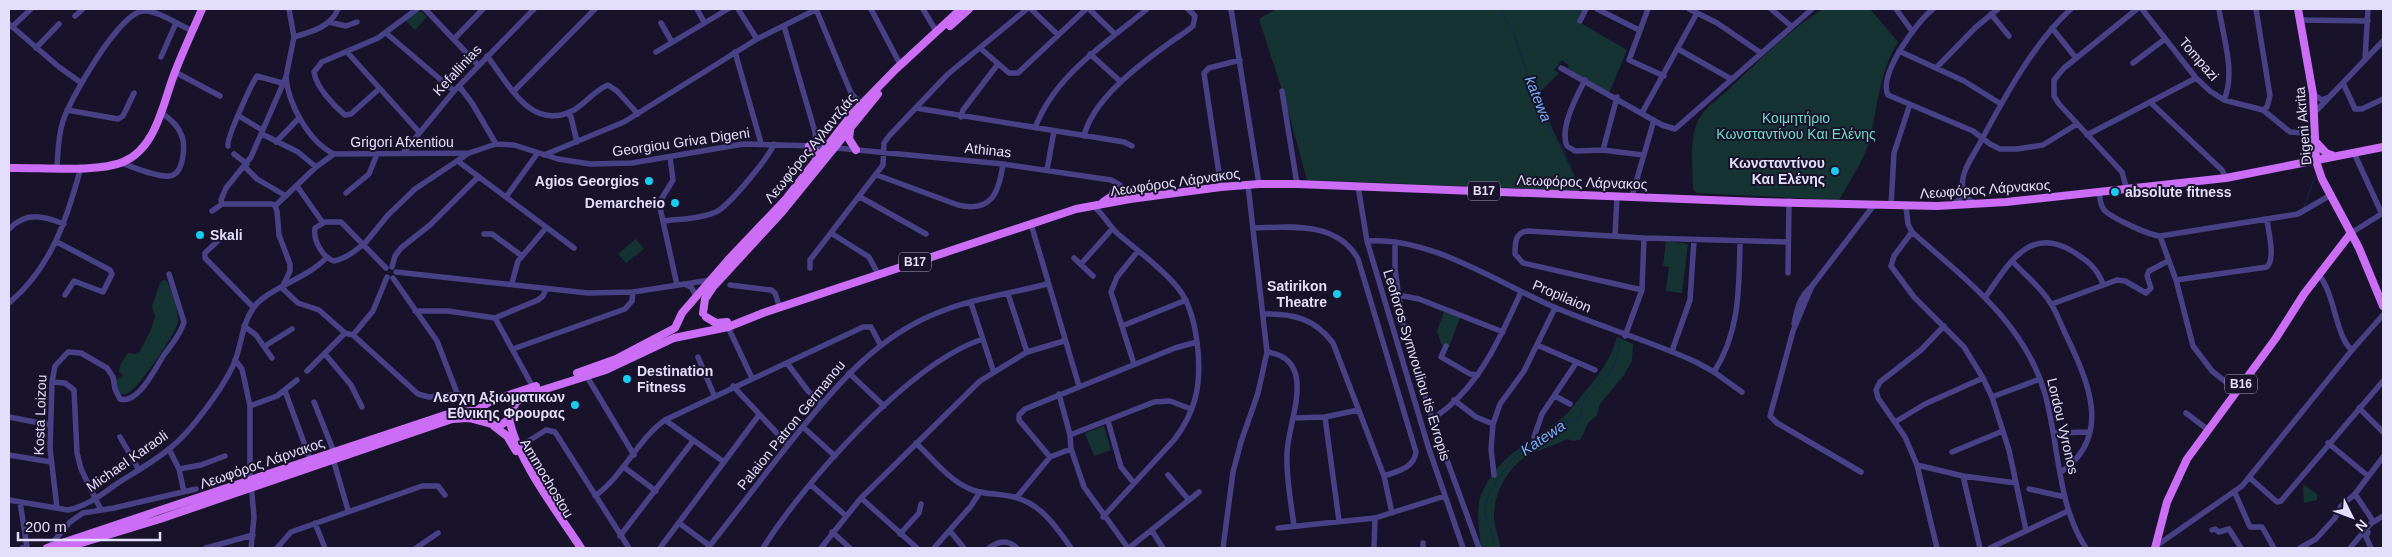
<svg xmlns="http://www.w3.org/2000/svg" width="2392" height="557" font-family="Arial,sans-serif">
	<rect width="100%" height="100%" fill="#18132a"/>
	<path fill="#163334" d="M1276 9H1584L1579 22 1627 50 1609 93 1567 69 1569 66 1562 60 1554 70 1559 73 1539 93 1538 97 1581 191 1307 180 1284 96 1259 19Z
		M1823 9H1870L1898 42C1879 72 1878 108 1869 142 1863 162 1849 182 1839 200L1697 193 1693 189C1693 167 1688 137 1700 117 1707 106 1721 97 1730 88 1759 61 1789 30 1823 9Z
		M416 12H422L427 17 415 30 405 20Z
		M636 239 644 249 626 263 618 254Z
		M1666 241 1688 244 1682 293 1666 291 1669 267 1663 266Z
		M163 280 167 281C173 294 178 307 178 321 178 331 138 389 128 393 124 395 121 394 117 392L116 380 123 375 119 372 121 363 128 353 136 354 140 351 150 332 155 317 152 306 160 283Z
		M1444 312 1460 317 1449 347 1441 344 1437 331Z
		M1617 337 1633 344 1632 361 1624 375 1600 404 1597 415 1588 423 1581 439 1573 441 1567 439C1556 445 1545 448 1534 452 1510 462 1493 493 1494 518 1494 528 1500 538 1500 548H1481C1480 532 1475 511 1481 495 1499 453 1530 444 1562 418 1569 413 1574 405 1580 398 1596 378 1610 363 1617 337Z
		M1104 426 1111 450 1094 456 1085 433Z
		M2303 484 2317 494V500L2304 503Z"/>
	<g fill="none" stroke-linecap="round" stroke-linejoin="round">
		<path stroke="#13264e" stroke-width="1" d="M1499 9 1513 31 1532 87 1552 134 1563 148 1579 188
			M2304 208 2315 176
			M1494 548C1496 538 1485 521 1485 508 1485 495 1511 458 1521 450 1528 444 1538 444 1546 440 1554 436 1559 429 1565 422L1575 420 1581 416C1581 388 1603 387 1614 365 1618 358 1619 347 1620 338"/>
		<path stroke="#484186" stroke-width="5.5" d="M425 9 478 65
			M697 9 704 22
			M738 9 757 39
			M816 9 851 93 861 104
			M871 9 900 64
			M923 9 936 31
			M1031 9 1057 34
			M1089 9 1115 34
			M1231 9 1259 184
			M1597 9 1639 30
			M1648 9 1629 60 1664 76
			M1689 9 1717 23 1761 53
			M1771 9 1791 26
			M1896 9 1912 31
			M1933 9C1917 21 1878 75 1888 95L1973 131 1990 144 2000 149H2017L2043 145 2077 124
			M2142 9 2196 78 2210 91 2224 100 2263 110 2290 132 2303 133 2315 140
			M2219 9C2223 37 2236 73 2224 100
			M2256 9 2270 96 2267 107 2263 110
			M1991 14 2009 36
			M75 16 83 9
			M2301 20 2368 21
			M1580 21 1586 9
			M329 22 346 26 357 22
			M661 23 672 42
			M9 24 59 67 80 82
			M784 26 815 132 816 146
			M12 27 31 9
			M2052 28 2076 58
			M386 33 454 91
			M294 37C311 32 331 27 338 9
			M454 39 483 9
			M36 48 59 24
			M980 48 1009 73H1018L1086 9
			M1678 49 1731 79
			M1899 51 1964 81 2001 104
			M347 52 419 132
			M656 52 728 9
			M735 52 761 143
			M1090 54 1121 82
			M487 56C509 84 531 133 574 110 586 103 595 90 608 85L617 91 638 114
			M161 57 176 23
			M2365 59 2368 9
			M2133 63 2165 39
			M1937 67 1976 27 1998 9
			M1561 68 1662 125 1675 129 1812 9
			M175 72 220 96
			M286 77C288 104 309 142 334 154L469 153
			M1585 80C1577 96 1559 128 1567 146L1575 151 1603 150 1643 155
			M2343 83 2355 109H2362L2383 99
			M459 86 472 103 496 144
			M379 89 351 114 345 115C334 106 316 87 314 72L322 62 378 38 417 9
			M514 91 595 9
			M1282 91 1297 184
			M2313 94 2322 100 2329 97
			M2150 102 2222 170 2226 178
			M916 108 1124 142 1132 146
			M67 110 118 119 123 116 134 93
			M2315 112 2383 41
			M568 113 571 117 577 142
			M1642 113 1697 13
			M239 116 262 130
			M961 117 963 110 998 64
			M1035 128C1054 76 1106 43 1147 9
			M262 134 298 152 316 167
			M2087 135 2196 78
			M1084 136C1093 99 1139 65 1168 44 1176 38 1185 33 1193 26L1195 16 1188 9
			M276 142 299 118
			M228 146C226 139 251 85 257 76L282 83
			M1603 150 1617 97
			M403 153 454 91 534 9
			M2354 153 2382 214
			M234 154 247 164
			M544 155 624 122 757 39 817 9
			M670 157 673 180 659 203 677 285
			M459 162 574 248
			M121 163C133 167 159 178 170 176 184 174 186 144 181 134 177 124 169 118 160 112
			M57 167C58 152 58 136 63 121 70 99 119 13 143 11 158 10 178 25 193 31
			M245 167 257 179 286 196
			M1047 170 1054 131
			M877 175 958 205C992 213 999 192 1003 164
			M297 186 323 223
			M1358 186 1367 241 1428 446 1463 548
			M1221 187 1204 73 1209 68 1240 60
			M2127 190 2122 172 2059 104 2054 96V80L2064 68 2137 9
			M2099 192C2100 198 2100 206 2105 211 2114 219 2149 235 2160 236L2298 214 2329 196
			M346 193 369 174 377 154
			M1632 196 1654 120
			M506 197 537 154
			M860 197 926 234
			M1975 203C1965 199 1961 190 1963 178 1965 165 1975 153 1981 141 2004 98 2035 41 2071 9
			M222 204 221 200 226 188 251 157 286 77 294 37 289 9
			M1952 205 1960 199 1962 193
			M275 206 277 211 279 235 290 264V271L282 288
			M275 206 316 167 334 154
			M1093 206C1104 214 1108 225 1118 234 1138 251 1162 268 1178 288 1198 313 1203 369 1195 399 1191 414 1184 427 1174 440L1103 517
			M1891 206 1894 153 1910 104
			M1906 207 1908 224 1912 232C1965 279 2025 323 2045 394 2059 443 2057 505 2086 548
			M212 211 222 204H272L275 206
			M663 221C680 219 700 219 716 212 729 206 769 157 774 144
			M1031 224 1079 386
			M1253 228C1290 227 1337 221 1358 259L1416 452C1414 468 1398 471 1384 476
			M9 229C26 211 44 216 64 224
			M1912 232 1894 256 1891 266 1914 297 1964 347 1983 378 1992 397 2009 450 2026 530
			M831 233 869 257 878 274
			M2351 233 2383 213
			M484 234H492L522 256
			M224 235 205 253V258L253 307
			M1615 236 1617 196
			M2160 236 2176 280 2193 346 2212 371 2236 390
			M1367 241C1430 236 1498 283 1554 307 1601 327 1650 341 1696 362L1714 372 1742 392
			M57 242 110 270 112 274 103 292 74 281 65 295
			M1395 242V269L1402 320 1432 419 1479 548
			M1074 258 1093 276
			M2013 262C2025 275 2042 288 2051 304 2057 313 2061 325 2066 335 2087 379 2114 436 2061 472
			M1081 264 1112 229
			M392 267 395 256 401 248 430 225 478 177
			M386 268 341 222H325L315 228C313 240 322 257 334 261 345 259 358 249 366 242L388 215 415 189 469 153 496 144 514 145 558 159 590 164 632 163 743 144 816 146 1003 164 1111 180 1120 185 1130 199
			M810 268V260L883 165 884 143 889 136 948 74 1027 9
			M396 272 588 293 633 292 711 280
			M1788 273 1789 201
			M2319 275C2335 294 2336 338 2352 350
			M393 278 437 341 464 411
			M2176 280 2267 267C2276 257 2268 232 2267 219
			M512 283 518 261 546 228
			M684 284 691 287 697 297
			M730 285 771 290 775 293 780 308
			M1812 286 1793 331 1770 416 1777 423 1861 472
			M282 288 298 303 319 310 345 333 353 335 418 394 429 397 459 394
			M1642 290 1523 263 1515 254C1515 243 1515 232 1528 231L1644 238 1788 242
			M1008 294 1027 352
			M1398 295 1419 299 1503 332
			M1986 296C2008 265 2029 225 2072 251 2087 260 2097 268 2103 284
			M9 303C51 268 67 219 81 167
			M971 303 993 370
			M2052 304 2117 280 2125 281 2146 293 2151 288 2147 276 2149 271 2168 261
			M415 311H448L495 318 538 300 543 296 546 289
			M1263 314C1293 313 1315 319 1333 343L1384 476 1392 513
			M495 318 533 387
			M1794 324C1797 308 1800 296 1812 286L1874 205
			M244 326 256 335 272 358
			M1122 326 1186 300
			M728 327 752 378
			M353 335 373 311 387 277
			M1625 336 1642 290 1644 238
			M1537 345 1595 370
			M265 346 292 329
			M1446 346 1441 357 1470 374 1478 375
			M513 349 625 309 632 301 633 292
			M1672 351 1690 300 1694 240
			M1267 352C1320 359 1287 423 1287 454 1286 478 1291 502 1294 526
			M325 354 351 385 362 407
			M698 357 714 395
			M235 360 242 369 250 406V471L254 517 251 548
			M787 363 808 391 821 403
			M1134 364 1111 292 1117 277 1138 251
			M307 371 345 333
			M1714 372C1740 332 1739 287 1740 242
			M849 373 884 406
			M586 375 634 455
			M52 382 65 383 74 390 77 453 81 469 101 510
			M733 386 788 445
			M285 391 310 459
			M1059 394 1070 435 1071 449 1084 487 1128 548
			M1555 396 1570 404
			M1992 397 2040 379
			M1454 400 1476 417 1493 424
			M314 402 334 452
			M250 406 277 396 297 380
			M2359 408 2383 432
			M2186 413 2207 429
			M9 417 50 425
			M1325 417 1339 521
			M1293 418 1325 417 1358 410
			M1432 419C1478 390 1499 340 1521 292
			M665 420 724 462
			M1108 421 1121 467 1134 483
			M1895 422 1925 404 1983 378
			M803 427 835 456
			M2054 433 2089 432
			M1070 435 1154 402 1170 401 1191 409
			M120 437 139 470
			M1534 437 1542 414 1576 363
			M916 443C932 458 948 479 968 488 981 495 995 493 1009 496 1039 501 1055 525 1071 548
			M2328 443 2368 476
			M519 447 546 430 555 432 629 548
			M169 449 179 469 184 492
			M1952 452 2003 431
			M9 455 51 462
			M1050 457 1019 420V415L1025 409 1175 348 1197 342
			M333 459 348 510
			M1917 465 1963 476 2016 483
			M625 468 656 491
			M179 469 201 465 225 456
			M1168 475 1189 500
			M1494 475 1491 449 1493 424 1500 404 1524 371 1555 308
			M1963 476 1980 548
			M2250 478 2277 502 2281 501 2383 381
			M811 485 845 515
			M2029 489 2065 497
			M2235 493 2250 527H2262L2274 548
			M595 496C624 475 637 440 665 420L863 327H871L880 344
			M1017 497 1050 457 1071 449
			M861 498 917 548
			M9 500 68 510C88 506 102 494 118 483 135 472 153 462 169 449 190 433 225 386 235 361 242 343 242 323 254 307 267 289 308 278 326 258
			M20 502 27 547 22 548
			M57 508 50 448 52 382 55 366 68 352 81 353 107 368 113 377 115 389 120 399C139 404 155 368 164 355 171 345 181 334 184 322L169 274
			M315 523 325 548
			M679 523 710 546
			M2372 523 2383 516
			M1278 528 1375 518 1445 496
			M2212 530 2215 529 2219 532 2229 529 2241 548
			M950 531 964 548
			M1152 531 1163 548
			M832 532 850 548
			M2368 532 2366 537 2371 548
			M900 534 919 513 921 504
			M620 536 693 441
			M2156 546 2242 486 2352 350 2383 315
			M48 548 70 522 83 513 114 508 196 489
			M206 548 253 535
			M277 548 291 532 422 486H438L445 495
			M416 548 438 533
			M660 548 759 415
			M708 548C739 509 769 468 801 429 840 381 879 336 937 313 971 299 1012 293 1047 284
			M763 548C804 483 909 363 983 339
			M821 548 861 498 980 381 1027 352 1064 341
			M934 548 971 506 980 492
			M989 548C999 541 1007 539 1017 548
			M1129 548 1199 492
			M1223 548 1233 472 1241 442 1258 393 1267 352 1248 185
			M1374 548 1375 518
			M1423 548V543
			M1937 548 1917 465 1905 437 1878 398 1876 390 1880 382 1921 350 1944 326
			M1990 548 2068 511
			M2300 548 2316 539 2335 518 2341 506 2355 494 2383 457
			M2350 548 2373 521 2355 494"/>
		<path stroke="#cb6df5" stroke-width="8" d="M2298 9 2313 94 2316 161 2322 179 2359 248 2383 306
			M950 26 969 9
			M850 130 849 139 856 150
			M2315 141 2326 153 2334 156
			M809 146 817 153 816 161
			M9 168C38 167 97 173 123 162 157 148 163 102 175 72 183 51 193 30 202 9
			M1103 202 1112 196 1115 190
			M703 313 705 299 713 287 782 212 878 94
			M706 317 716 323 727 322
			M577 373 616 359 675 328 682 313 728 260 786 199 853 113 896 69 961 9
			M509 417C515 457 558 513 581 548
			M494 426 507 436 516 451
			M47 548 445 415 477 410 491 401 536 386
			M65 548 160 519 452 419 469 418 499 426 507 421 516 402 533 393 606 370 674 338 728 327 763 313 1076 209 1130 199 1221 187 1259 184H1297L1760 202 1937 206 2006 202 2226 178 2383 147
			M2155 548 2167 502 2187 459 2276 338 2304 294 2351 233"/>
	</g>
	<g fill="#18ccef" stroke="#18132a" stroke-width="2">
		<circle cx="1835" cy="171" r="5"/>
		<circle cx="649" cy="181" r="5"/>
		<circle cx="2115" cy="192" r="5"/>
		<circle cx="675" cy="203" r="5"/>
		<circle cx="200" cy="235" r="5"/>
		<circle cx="1337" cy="294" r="5"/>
		<circle cx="627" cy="379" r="5"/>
		<circle cx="575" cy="405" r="5"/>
	</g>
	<g text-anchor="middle" stroke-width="4" stroke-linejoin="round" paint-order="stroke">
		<g fill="#18132a" stroke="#a7a1be" stroke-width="1">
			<rect x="1468" y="181.5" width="32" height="19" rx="4"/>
			<rect x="899" y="252.5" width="32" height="19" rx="4"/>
			<rect x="2225" y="374.5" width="32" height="19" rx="4"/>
		</g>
		<g font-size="12" font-weight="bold" fill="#e4defd">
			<text x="1484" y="195">B17</text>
			<text x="915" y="266">B17</text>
			<text x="2241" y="388">B16</text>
		</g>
		<g font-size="14" fill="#e4defd" stroke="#18132a">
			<text transform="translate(2199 59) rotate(49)" y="5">Tompazi</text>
			<text transform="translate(457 70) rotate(-47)" y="5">Kefallinias</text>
			<text transform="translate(2303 126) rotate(-95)" y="5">Digeni Akrita</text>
			<text x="402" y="147">Grigori Afxentiou</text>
			<text transform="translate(681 142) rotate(-8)" y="5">Georgiou Griva Digeni</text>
			<text transform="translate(810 148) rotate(-51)" y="5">Λεωφόρος Αγλαντζιάς</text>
			<text transform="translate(988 150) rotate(6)" y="5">Athinas</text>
			<text transform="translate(1175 182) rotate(-8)" y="5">Λεωφόρος Λάρνακος</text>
			<text transform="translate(1582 182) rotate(2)" y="5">Λεωφόρος Λάρνακος</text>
			<text transform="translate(1985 189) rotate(-4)" y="5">Λεωφόρος Λάρνακος</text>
			<text transform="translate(1562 296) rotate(23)" y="5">Propilaion</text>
			<text transform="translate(1417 365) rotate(73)" y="5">Leoforos Symvouliou tis Evropis</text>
			<text transform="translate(40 415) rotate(-88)" y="5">Kosta Loizou</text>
			<text transform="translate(791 425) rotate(-51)" y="5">Palaion Patron Germanou</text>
			<text transform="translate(2063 426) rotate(77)" y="5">Lordou Vyronos</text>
			<text transform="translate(127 461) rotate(-35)" y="5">Michael Karaoli</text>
			<text transform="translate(262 463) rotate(-19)" y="5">Λεωφόρος Λάρνακος</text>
			<text transform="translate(547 478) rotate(59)" y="5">Ammochostou</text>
		</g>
		<g font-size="14" fill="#6edac5" stroke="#18132a">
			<text x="1796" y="123">Κοιμητήριο<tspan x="1796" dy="16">Κωνσταντίνου Και Ελένης</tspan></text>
		</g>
		<g font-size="14" font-weight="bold" fill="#e4defd" stroke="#18132a" text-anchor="end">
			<text x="1825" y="168">Κωνσταντίνου<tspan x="1825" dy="16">Και Ελένης</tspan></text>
			<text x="639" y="186">Agios Georgios</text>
			<text x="2125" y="197" text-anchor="start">absolute fitness</text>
			<text x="665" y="208">Demarcheio</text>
			<text x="210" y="240" text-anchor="start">Skali</text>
			<text x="1327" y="291">Satirikon<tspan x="1327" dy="16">Theatre</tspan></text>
			<text x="637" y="376" text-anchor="start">Destination<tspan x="637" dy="16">Fitness</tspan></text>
			<text x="565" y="402">Λεσχη Αξιωματικων<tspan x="565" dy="16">Εθνικης Φρουρας</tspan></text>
		</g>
		<g font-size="15" font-style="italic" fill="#74b1f6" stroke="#18132a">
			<text transform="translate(1538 99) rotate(68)" y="5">katewa</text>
			<text transform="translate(1543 438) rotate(-34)" y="5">Katewa</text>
		</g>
	</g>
	<rect width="2392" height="557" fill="none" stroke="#e4defd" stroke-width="20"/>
	<g transform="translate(2352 517) rotate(132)" stroke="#18132a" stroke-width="4" paint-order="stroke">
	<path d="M0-4L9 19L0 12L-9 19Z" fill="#e4defd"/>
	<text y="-8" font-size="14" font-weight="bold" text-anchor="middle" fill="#e4defd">N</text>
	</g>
	<path d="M18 532v8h142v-8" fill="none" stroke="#e4defd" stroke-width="2.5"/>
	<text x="25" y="532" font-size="15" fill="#e4defd" stroke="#18132a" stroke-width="4" paint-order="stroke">200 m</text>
</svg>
